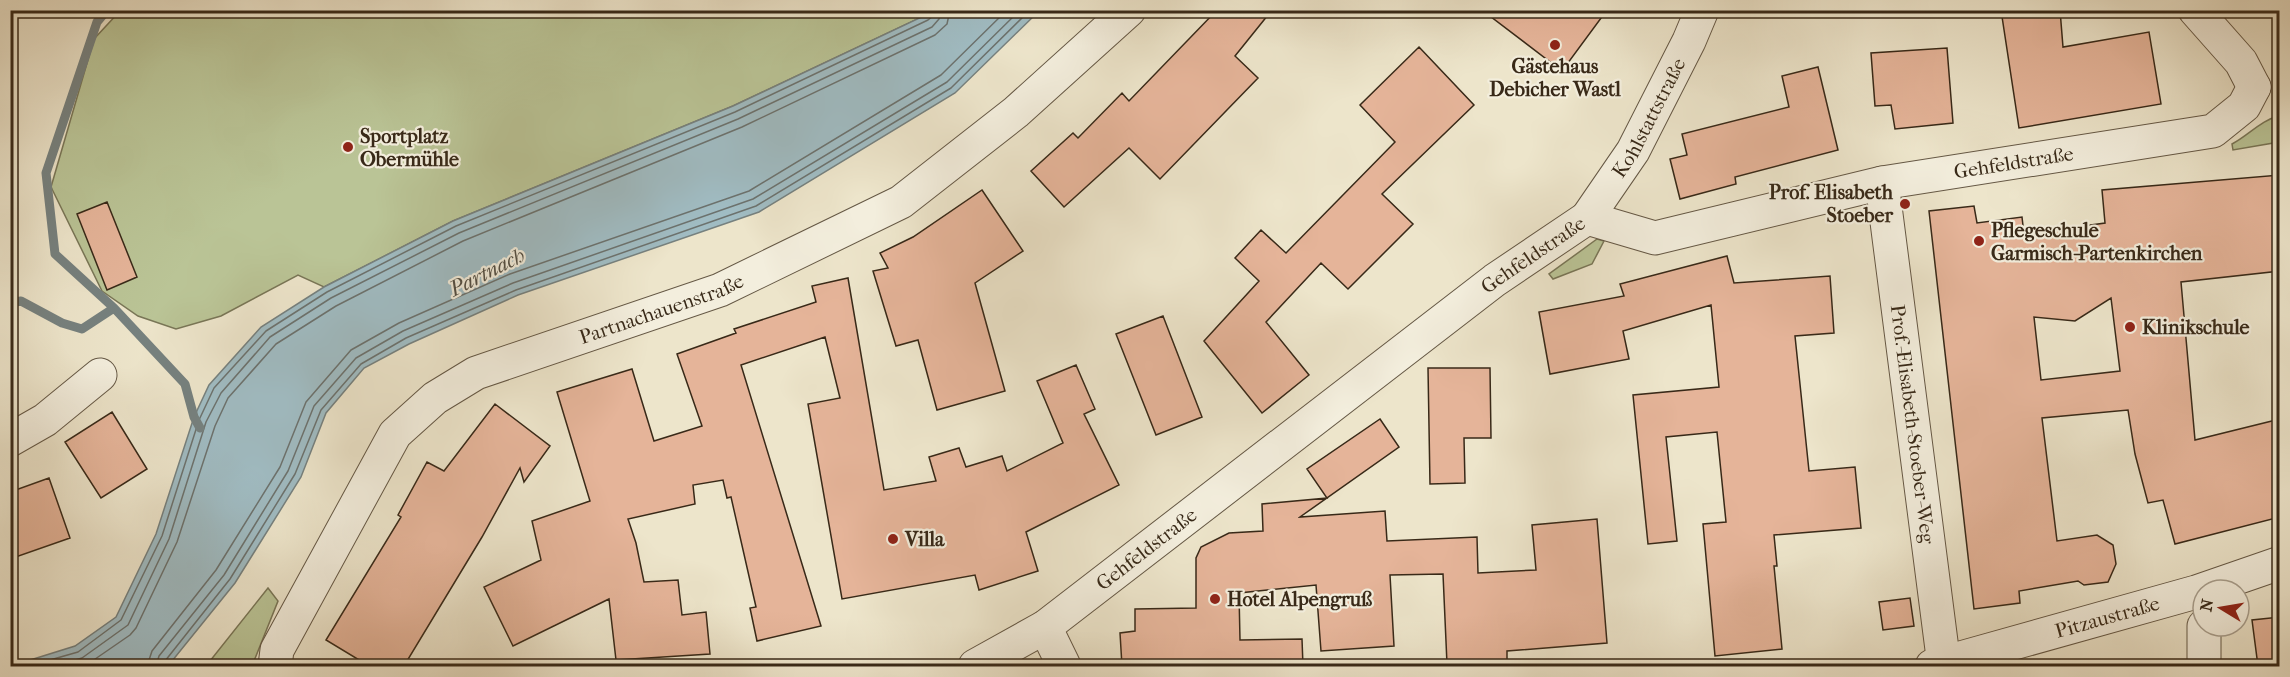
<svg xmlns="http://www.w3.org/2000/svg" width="2290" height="677" font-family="'IM FELL French Canon',serif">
	<rect width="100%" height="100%" fill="#ede5cb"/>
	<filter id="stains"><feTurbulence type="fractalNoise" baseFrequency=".00333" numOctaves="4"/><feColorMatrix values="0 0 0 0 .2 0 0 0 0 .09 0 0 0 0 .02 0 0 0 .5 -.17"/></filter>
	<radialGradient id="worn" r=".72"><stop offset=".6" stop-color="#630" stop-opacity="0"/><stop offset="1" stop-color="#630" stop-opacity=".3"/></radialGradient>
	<path fill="#bac496" stroke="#797657" stroke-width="1.5" d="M120 11H930L926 15 733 106 453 221 324 287 298 275 221 316 176 329 138 316 102 291 51 187 94 39Z
		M2279 116V142L2233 150 2232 144C2249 135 2261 120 2279 116Z
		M1597 239 1604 241 1592 264 1553 279 1549 274Z
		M268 588 278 601 252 666H206Z"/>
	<path fill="#a0bcc3" stroke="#76817f" stroke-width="1.5" d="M930 10 1039 11 955 93 759 212 518 295 409 344 364 368 326 413 301 477 235 583 168 666H11L75 646 116 617 156 534 194 417 209 385 261 327 324 287 453 221 733 106 926 15Z"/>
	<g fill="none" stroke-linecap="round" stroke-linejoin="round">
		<path stroke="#6c726e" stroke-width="1.5" d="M29 666 78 652 121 620 162 536 199 420 214 388 266 331 327 292 456 226 735 112 928 20 933 16 934 10
			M55 666 82 658 128 625 169 539 206 422 221 393 270 337 331 298 459 233 738 119 932 27 939 19 941 10
			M85 666 130 635 136 628 177 542 215 426 228 398 276 344 336 306 463 241 742 127 935 35 947 24 950 10
			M147 666 152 651 216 570 280 467 306 402 351 350 399 323 510 274 749 191 941 75 1007 10
			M156 666 159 656 224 575 288 471 314 406 356 358 403 331 513 283 753 199 947 82 1020 10
			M164 666 165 661 230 579 295 474 321 410 361 364 406 338 516 290 756 206 951 88 1030 10"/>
		<path stroke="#76817f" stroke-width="9" d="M107 10 97 22 46 173 55 254 114 308 185 384 194 417 200 428
			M10 303 21 301 62 323 82 329 114 308"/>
	</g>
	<path fill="#e5b499" stroke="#382918" stroke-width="1.5" fill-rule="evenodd" d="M1217 10H1272L1235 56 1258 78 1160 179 1129 148 1064 207 1031 171 1073 133 1078 138 1122 93 1129 101Z
		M1482 10H1607L1562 71Z
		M2001 10H2060L2063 47 2149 32 2161 104 2019 128Z
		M1419 47 1474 105 1382 194 1413 224 1348 289 1321 263 1266 322 1309 375 1262 413 1204 341 1259 281 1235 258 1261 230 1286 253 1395 142 1360 105Z
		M1947 48 1953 123 1895 129 1891 105 1875 106 1871 53Z
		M1818 67 1838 150 1735 177 1736 184 1680 199 1670 159 1687 155 1682 134 1789 107 1782 76Z
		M2280 175V271L2181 282 2195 440 2280 419V517L2175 544 2163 500 2148 503 2135 454 2128 410 2042 418 2057 541 2097 535 2113 545 2116 564 2108 582 2084 585 2078 581 2019 591 2020 603 1974 609 1929 211 1974 206 1977 223 2022 217 2024 234 2105 223 2102 190ZM2111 298 2120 371 2041 380 2034 317 2075 321Z
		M982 190 1023 251 975 283 1005 391 937 410 918 340 896 346 873 271 888 268 880 253 913 237Z
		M107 202 137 277 107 290 77 214Z
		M1727 256 1734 283 1830 276 1834 333 1795 336 1809 471 1855 467 1861 528 1774 535 1777 566H1774L1782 649 1715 656 1703 524 1726 522 1717 432 1666 437 1677 541 1648 544 1633 395 1719 387 1711 305 1623 331 1629 359 1550 374 1539 312 1624 296 1620 284Z
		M848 278 884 490 936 481 929 457 959 448 966 467 1002 456 1007 471 1063 443 1037 381 1076 365 1095 409 1084 414 1119 485 1026 532 1038 571 979 590 975 575 842 599 808 404 840 398 825 337 741 365 821 626 757 641 750 608 756 607 731 497 727 498 723 480 693 485 695 504 628 519 636 543 644 582 678 580 682 615 706 612 710 654 616 660 609 599 513 646 484 587 541 560 532 521 590 501 557 392 632 369 654 441 702 426 677 354 736 333 734 329 816 302 812 286Z
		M1163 316 1202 417 1156 435 1116 334Z
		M1428 368H1490L1491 438H1464L1465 483 1430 484Z
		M495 404 550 446 524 482 520 468 482 537 404 666H369L326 640 401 517 398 515 427 462 444 471Z
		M112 412 147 469 101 498 65 442Z
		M1380 419 1399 447 1300 517 1385 511 1387 541 1477 537 1478 573 1536 570 1532 525 1597 519 1607 643 1507 651V661L1447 664 1443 574 1390 575 1394 646 1321 651 1316 585 1239 593 1240 640 1302 639 1303 666H1122L1120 633 1135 631V609L1196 608V558L1201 547 1229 533 1263 531 1262 504 1327 498 1307 469Z
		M49 478 70 538 10 559V492Z
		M1910 598 1914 626 1883 630 1879 602Z
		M2280 617V666H2258L2252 620Z"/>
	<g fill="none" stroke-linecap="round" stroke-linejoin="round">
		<g stroke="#655845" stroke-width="35">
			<g id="minor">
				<path d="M2195 10 2241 62 2254 87"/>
				<path id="s1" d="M1882 183 1944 665"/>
				<path id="s2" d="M1587 218 1633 151 1689 41 1702 10"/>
				<path d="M10 440 45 420 100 375"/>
				<path d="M2204 626V666"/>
				<path d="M1045 627 1064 666"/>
				<path id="s3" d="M275 666 277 650 395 434 435 398 476 373 720 290 901 202 1016 112 1129 10"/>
				<path id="s4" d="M975 666 1045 627 1495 280 1587 218 1655 238 1882 183 2213 131 2244 106 2254 87"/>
				<path id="s5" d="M1932 666 2196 592 2280 563"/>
			</g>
		</g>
		<use href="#minor" stroke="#f3eedd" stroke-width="33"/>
	</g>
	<g fill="#8f2418" stroke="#f3eedd" stroke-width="2">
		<circle cx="1555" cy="45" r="6"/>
		<circle cx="348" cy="147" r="6"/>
		<circle cx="1905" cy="204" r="6"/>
		<circle cx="1979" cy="241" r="6"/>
		<circle cx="2130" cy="327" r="6"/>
		<circle cx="893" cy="539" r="6"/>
		<circle cx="1215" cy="599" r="6"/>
	</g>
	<g text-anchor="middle" stroke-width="4.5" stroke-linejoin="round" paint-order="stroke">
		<g font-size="20" font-weight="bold" fill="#382918" stroke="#f3eedd" text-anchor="start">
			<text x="1555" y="73" text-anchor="middle">Gästehaus<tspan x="1555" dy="23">Debicher Wastl</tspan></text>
			<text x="360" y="143">Sportplatz<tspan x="360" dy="23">Obermühle</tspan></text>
			<text x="1893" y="199" text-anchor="end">Prof. Elisabeth<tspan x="1893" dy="23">Stoeber</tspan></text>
			<text x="1991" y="237">Pflegeschule<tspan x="1991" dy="23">Garmisch-Partenkirchen</tspan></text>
			<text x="2142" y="334">Klinikschule</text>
			<text x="905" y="546">Villa</text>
			<text x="1227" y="606">Hotel Alpengruß</text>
		</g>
		<g font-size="20" fill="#382918" stroke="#f3eedd">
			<text dy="7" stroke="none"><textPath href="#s2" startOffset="118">Kohlstattstraße</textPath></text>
			<text dy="7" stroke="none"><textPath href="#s4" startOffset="1197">Gehfeldstraße</textPath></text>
			<text dy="7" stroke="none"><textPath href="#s4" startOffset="694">Gehfeldstraße</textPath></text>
			<text dy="7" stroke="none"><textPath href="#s3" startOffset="560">Partnachauenstraße</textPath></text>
			<text dy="7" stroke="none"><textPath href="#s1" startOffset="243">Prof.-Elisabeth-Stoeber-Weg</textPath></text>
			<text dy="7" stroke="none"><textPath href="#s4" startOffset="208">Gehfeldstraße</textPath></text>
			<text dy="7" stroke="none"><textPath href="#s5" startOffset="182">Pitzaustraße</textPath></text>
		</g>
		<g font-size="21" font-style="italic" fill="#524e43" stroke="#f3eedd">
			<text transform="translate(487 272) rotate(-27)" y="7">Partnach</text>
		</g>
	</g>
	<rect width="2290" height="677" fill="none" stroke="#ede5cb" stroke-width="36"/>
	<rect x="12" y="12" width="2266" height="653" fill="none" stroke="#382918" stroke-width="3"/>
	<rect x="18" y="18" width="2254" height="641" fill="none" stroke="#382918" stroke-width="1.5"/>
	<g transform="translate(2221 608) rotate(281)"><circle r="28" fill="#f3eedd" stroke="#a89f8e" stroke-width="1.5"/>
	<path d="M0-4.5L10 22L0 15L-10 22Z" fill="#8f2418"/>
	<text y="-9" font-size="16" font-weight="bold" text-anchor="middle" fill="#382918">N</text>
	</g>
	<rect width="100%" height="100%" filter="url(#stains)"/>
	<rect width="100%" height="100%" fill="url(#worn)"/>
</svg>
